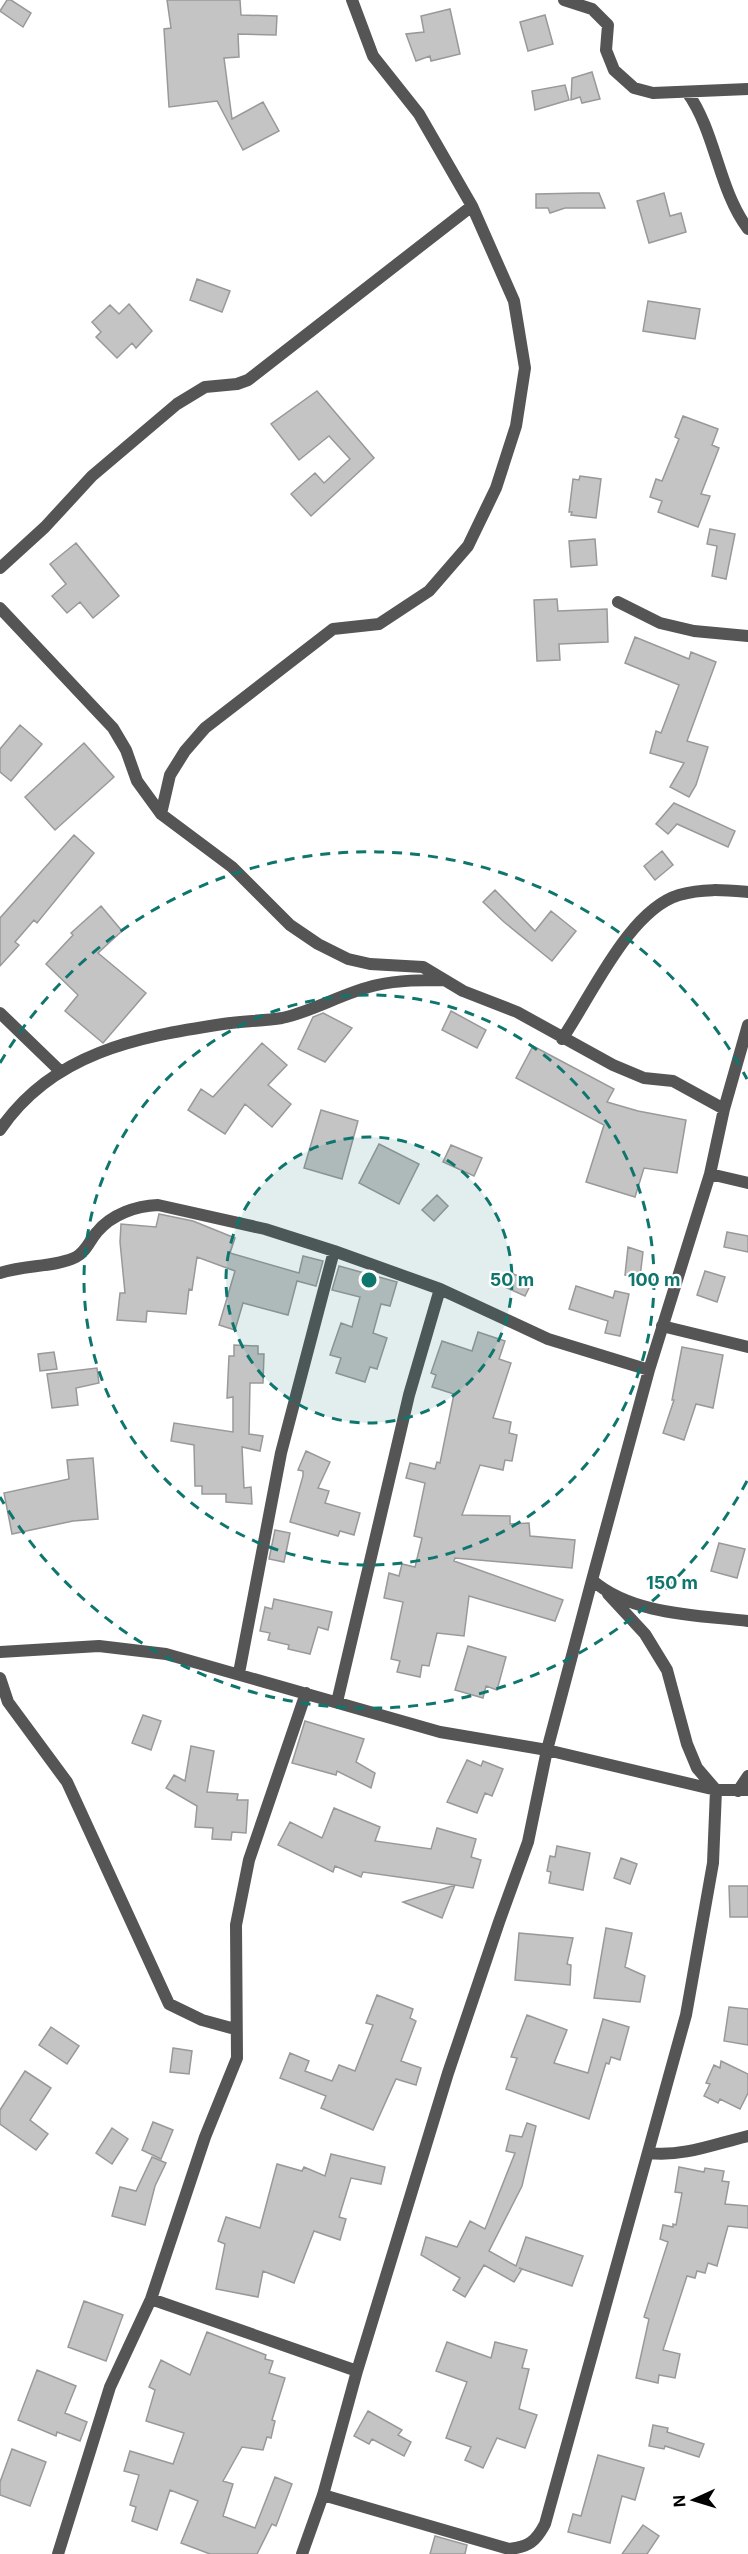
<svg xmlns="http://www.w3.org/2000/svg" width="748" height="2554" font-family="Inter,sans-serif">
	<rect width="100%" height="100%" fill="#fff"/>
	<path fill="#c4c4c4" stroke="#999" stroke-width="1.5" d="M7 0H11L31 13 23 27 0 11Z
		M167 0H240L241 15 277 16 276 35 238 34 239 57 224 58 232 119 263 102 279 131 243 150 217 101 169 107 164 29 171 28Z
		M450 9 460 54 431 61 430 56 416 61 406 34 424 32 421 16Z
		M545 15 553 44 528 51 520 22Z
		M592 72 600 99 582 103 580 97 571 100 572 78Z
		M565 85 569 100 535 110 532 91Z
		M582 193H599L605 208H565L550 213 548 208H536V194Z
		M664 193 670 216 681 213 686 232 649 243 637 201Z
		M197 279 230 291 222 312 190 300Z
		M648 301 700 309 695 339 643 331Z
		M129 304 152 331 136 348 132 343 117 358 96 337 101 332 92 322 110 305 119 314Z
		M317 391 374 458 311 516 291 494 315 473 324 483 350 459 329 436 299 460 271 424Z
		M683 416 718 429 712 445 719 448 701 494 710 496 698 527 658 512 662 501 650 497 656 479 662 481 679 439 675 437Z
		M580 476 601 479 596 518 571 515 572 512H569L573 479 579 480Z
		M710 529 735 534 726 579 712 576 717 546 707 544Z
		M595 539 597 565 571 567 569 541Z
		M76 543 119 596 93 618 80 602 67 613 52 596 66 584 50 564Z
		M557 599 558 611 607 609 608 642 559 644 560 660 537 661 534 600Z
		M635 637 689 659 691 652 716 662 687 741 708 747 696 785 689 797 670 787 684 763 650 753 656 731 661 733 679 685 625 663Z
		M20 725 42 744 11 781 0 772V749Z
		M84 743 114 777 55 830 25 797Z
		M674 803 735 831 728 847 677 824 668 834 656 824Z
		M74 835 94 853 37 923 34 920 15 942 19 945 0 966V918Z
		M662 851 673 865 655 880 644 866Z
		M495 890 535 931 551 911 576 931 552 961 504 922 483 902Z
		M101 906 122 931 98 953 146 993 103 1043 65 1011 78 995 46 964 73 935 71 933Z
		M451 1011 486 1030 477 1048 442 1030Z
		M323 1013 352 1028 325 1062 298 1049 313 1017Z
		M262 1043 287 1065 268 1085 291 1104 272 1127 245 1104 225 1134 188 1110 201 1089 213 1097Z
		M533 1046 614 1089 607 1102 638 1111 686 1120 677 1173 644 1168 635 1197 586 1182 604 1125 516 1078Z
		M321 1110 358 1121 342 1179 304 1168Z
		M379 1144 419 1164 399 1204 359 1183Z
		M451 1145 482 1158 474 1176 443 1162Z
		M437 1195 448 1206 434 1221 422 1210Z
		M159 1214 193 1221 235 1238 230 1253 299 1273 303 1256 323 1261 316 1286 297 1281 288 1315 243 1303 235 1330 219 1325 235 1271 197 1257 192 1290 189 1289 186 1314 147 1311 146 1322 117 1320 120 1293H125L120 1242 121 1224 156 1227Z
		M727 1232 748 1236V1252L724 1247Z
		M628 1247 643 1252 640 1277 625 1275Z
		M339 1266 397 1282 390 1306 381 1304 373 1333 387 1338 377 1369 370 1367 365 1382 336 1373 341 1358 330 1355 341 1323 352 1327 360 1297 332 1290Z
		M705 1271 725 1277 717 1302 697 1295Z
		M511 1273 532 1282 525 1296 505 1287Z
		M576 1286 613 1298 615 1291 629 1294 620 1336 605 1333 608 1321 569 1309Z
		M478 1332 505 1341 499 1359 511 1363 493 1418 511 1422 509 1433 517 1435 512 1461 505 1460 503 1470 480 1465 462 1515 510 1516V1524L529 1523 530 1536 575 1540 572 1568 455 1558 454 1561 563 1600 555 1621 469 1596 464 1636 437 1633 429 1666 422 1665 420 1677 397 1672 400 1661 391 1659 403 1602 384 1598 389 1573 399 1576 402 1564 415 1567 422 1538 414 1536 425 1483 406 1478 410 1463 435 1469 437 1462 440 1463 454 1394 432 1387 436 1375 431 1373 442 1341 472 1351Z
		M234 1345 258 1346V1354H264L263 1383H250L249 1434 263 1436 260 1451 242 1447 244 1488 251 1487 252 1504 226 1502V1494H202V1486H195L194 1445 171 1441 174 1423 233 1432V1397L227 1398 229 1356H234Z
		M682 1347 723 1355 713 1408 696 1404 684 1440 663 1433 674 1400H672Z
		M54 1352 57 1369 40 1371 38 1354Z
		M97 1368 99 1383 76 1388 78 1405 52 1408 47 1374Z
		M306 1451 330 1462 318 1488 329 1491 325 1503 360 1513 354 1535 340 1531 338 1536 290 1522 303 1476V1471L298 1470Z
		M93 1458 98 1519 73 1521 12 1534 4 1493 69 1479 67 1460Z
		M275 1530 290 1533 284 1562 269 1559Z
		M719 1543 745 1549 737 1578 711 1571Z
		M274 1599 332 1612 328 1630 318 1627 310 1654 288 1649 289 1645 268 1640 270 1633 260 1631 265 1607 272 1609Z
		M468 1646 506 1657 497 1690 486 1686 483 1698 455 1690Z
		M143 1715 161 1721 151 1750 132 1743Z
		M305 1721 364 1739 356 1762 375 1773 371 1788 337 1771 336 1775 292 1763Z
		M191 1746 214 1751 207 1792 238 1794 237 1800H248L246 1833 232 1832 231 1840 212 1839 213 1828 195 1827 197 1806 166 1788 174 1775 185 1781Z
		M467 1760 481 1766 483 1761 503 1769 492 1796 485 1793 477 1813 447 1802Z
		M334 1808 380 1827 375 1841 431 1849 437 1828 476 1839 471 1857 481 1860 473 1888 455 1885 442 1918 403 1902 455 1885 363 1872 361 1877 335 1866 333 1872 278 1845 290 1822 322 1838Z
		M557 1846 590 1853 583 1890 549 1883 551 1872 547 1871 550 1856 555 1857Z
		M621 1858 637 1864 630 1884 614 1878Z
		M729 1886H748V1917H730Z
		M606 1928 632 1933 625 1967 645 1976 640 2002 594 1998Z
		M519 1933 573 1938 567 1964 571 1965 570 1985 515 1980Z
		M377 1995 413 2009 410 2018 416 2021 401 2061 421 2068 416 2085 396 2079 373 2130 321 2108 326 2096 280 2078 290 2053 309 2061 305 2071 332 2081 339 2065 355 2071 373 2025 366 2023Z
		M729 2007 748 2009V2045L724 2041Z
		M527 2015 567 2030 554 2063 588 2073 603 2019 629 2027 620 2060 611 2057 609 2064 606 2063 589 2119 506 2089 517 2058 511 2057Z
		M51 2027 79 2046 67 2064 39 2045Z
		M173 2048 192 2051 189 2074 170 2072Z
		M721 2061 748 2074V2093L740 2109 720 2099 718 2103 704 2096 710 2084 706 2083 714 2065 720 2068Z
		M25 2071 51 2088 30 2120 48 2134 36 2150 0 2124V2110Z
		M153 2122 173 2130 161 2159 142 2150Z
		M527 2123 536 2126 522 2186 489 2251 516 2266 526 2237 583 2256 572 2286 519 2268 522 2269 514 2282 484 2265 465 2297 453 2290 460 2278 421 2255 426 2237 457 2247 470 2221 485 2229 515 2153 506 2151 510 2135 522 2137Z
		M112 2128 128 2139 112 2164 96 2153Z
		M331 2154 385 2167 381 2184 351 2178 339 2217 346 2219 340 2240 314 2231 294 2283 263 2271 258 2297 216 2289 225 2244 218 2241 226 2217 260 2228 277 2164 302 2171 304 2167 325 2176Z
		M152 2157 166 2163 155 2186 145 2225 112 2216 120 2187 136 2191Z
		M679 2167 704 2172 705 2168 724 2171 722 2181 729 2182 725 2204 748 2206V2228L728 2226 717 2266 708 2263 705 2273 697 2271 695 2278 687 2276 663 2350 680 2354 675 2378 659 2375 658 2383 636 2378 649 2319 644 2317 668 2242 660 2239 663 2225 673 2227V2224L676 2225 682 2193 675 2192Z
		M84 2301 123 2315 106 2361 68 2347Z
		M207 2332 266 2355 265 2359 273 2361 269 2373 285 2378 272 2420 275 2421 271 2438 267 2437 263 2450 242 2447 223 2481 233 2484 223 2516 255 2528 275 2477 292 2484 276 2526 272 2524 257 2554H210L181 2543 198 2501 170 2490 157 2530 132 2521 136 2507 130 2505 139 2475 124 2471 130 2451 173 2464 184 2433 146 2421 155 2390 149 2387 161 2360 190 2375Z
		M447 2342 491 2358 495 2342 527 2350 522 2368 529 2369 519 2409 537 2415 525 2448 497 2438 483 2468 465 2460 471 2447 446 2438 467 2382 436 2371Z
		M37 2370 76 2386 65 2413 87 2422 80 2441 57 2432 56 2436 18 2420Z
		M368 2411 402 2430 398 2435 411 2442 404 2456 372 2439 369 2444 354 2436Z
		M653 2425 668 2428 667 2432 704 2444 699 2457 665 2446 664 2449 649 2446Z
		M12 2449 46 2462 30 2506 0 2495V2482Z
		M598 2455 644 2468 635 2500 622 2496 610 2543 568 2532 573 2514 581 2516Z
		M643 2525 659 2536 647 2554H622Z
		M435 2536 467 2545 465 2554H430Z"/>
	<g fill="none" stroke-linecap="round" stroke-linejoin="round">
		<path stroke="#555" stroke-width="12" d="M564 0 592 9 608 25 606 50 614 70 634 88 653 93 748 89
			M687 92C716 132 718 189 748 229
			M0 568 45 527 92 476 177 404 205 387 237 384 248 380 472 206
			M618 602 660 623 694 631 748 636
			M0 608 113 728 126 750 137 781 161 814 232 867 290 925 318 944 348 959 370 964 423 967 463 991 517 1012 613 1065 644 1078 673 1081 724 1109
			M161 814 170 775 185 751 205 728 333 629 379 624 429 591 468 546 496 488 516 426 525 368 514 301 472 206 419 114 373 56 352 0
			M0 1013 59 1070
			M562 1039C591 997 629 910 679 895 703 888 724 890 748 892
			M0 1130C52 1053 137 1037 223 1024 242 1021 263 1021 282 1018 315 1011 344 992 377 985 399 980 422 980 445 980
			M710 1174 748 1183
			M0 1273C24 1265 56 1267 76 1257 86 1252 90 1240 97 1232 112 1214 136 1206 158 1205L265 1229 334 1251 440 1289 548 1339 649 1370
			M662 1326 748 1347
			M592 1580C632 1615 697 1615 748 1621
			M0 1652 99 1646 166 1654 440 1732 547 1750 716 1790H748
			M239 1673 281 1453 334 1251
			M0 1678 8 1702 67 1782 169 2004 202 2020 235 2029
			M337 1702 409 1395 440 1289
			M738 1791 748 1776
			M648 2153C684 2157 714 2144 748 2136
			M151 2299 357 2371
			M323 2495 509 2549C529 2547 536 2541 545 2524L686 2015 713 1863 716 1790 697 1768 687 1744 667 1670 645 1634 608 1594
			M58 2554 110 2387 151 2299 205 2137 237 2058 236 1925 249 1860 306 1693
			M302 2554 323 2495 357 2371 448 2073 499 1922 528 1842 547 1750 592 1580 649 1370 710 1174 724 1109 748 1025"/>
	</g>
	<circle cx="369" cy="1280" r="143" fill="#0f766e" fill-opacity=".12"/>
	<g fill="none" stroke="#0f766e" stroke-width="3" stroke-dasharray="10 8">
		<circle cx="369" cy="1280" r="143"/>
		<circle cx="369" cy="1280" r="285"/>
		<path d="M747 1481A428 428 0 0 1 0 1497M0 1063A428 428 0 0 1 747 1079"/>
	</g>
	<circle cx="369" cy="1280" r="9" fill="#0f766e" stroke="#fff" stroke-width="3"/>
	<g font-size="18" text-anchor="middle" font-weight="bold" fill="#0f766e" stroke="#fff" stroke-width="4.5" stroke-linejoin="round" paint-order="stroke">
		<text x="512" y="1286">50 m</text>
		<text x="654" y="1286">100 m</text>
		<text x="672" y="1589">150 m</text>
	</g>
	<g transform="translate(694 2500) rotate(266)" stroke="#ffffff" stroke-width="4.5" paint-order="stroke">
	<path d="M0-4.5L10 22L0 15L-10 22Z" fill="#000000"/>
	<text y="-9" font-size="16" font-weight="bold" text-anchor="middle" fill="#000000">N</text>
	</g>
</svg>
